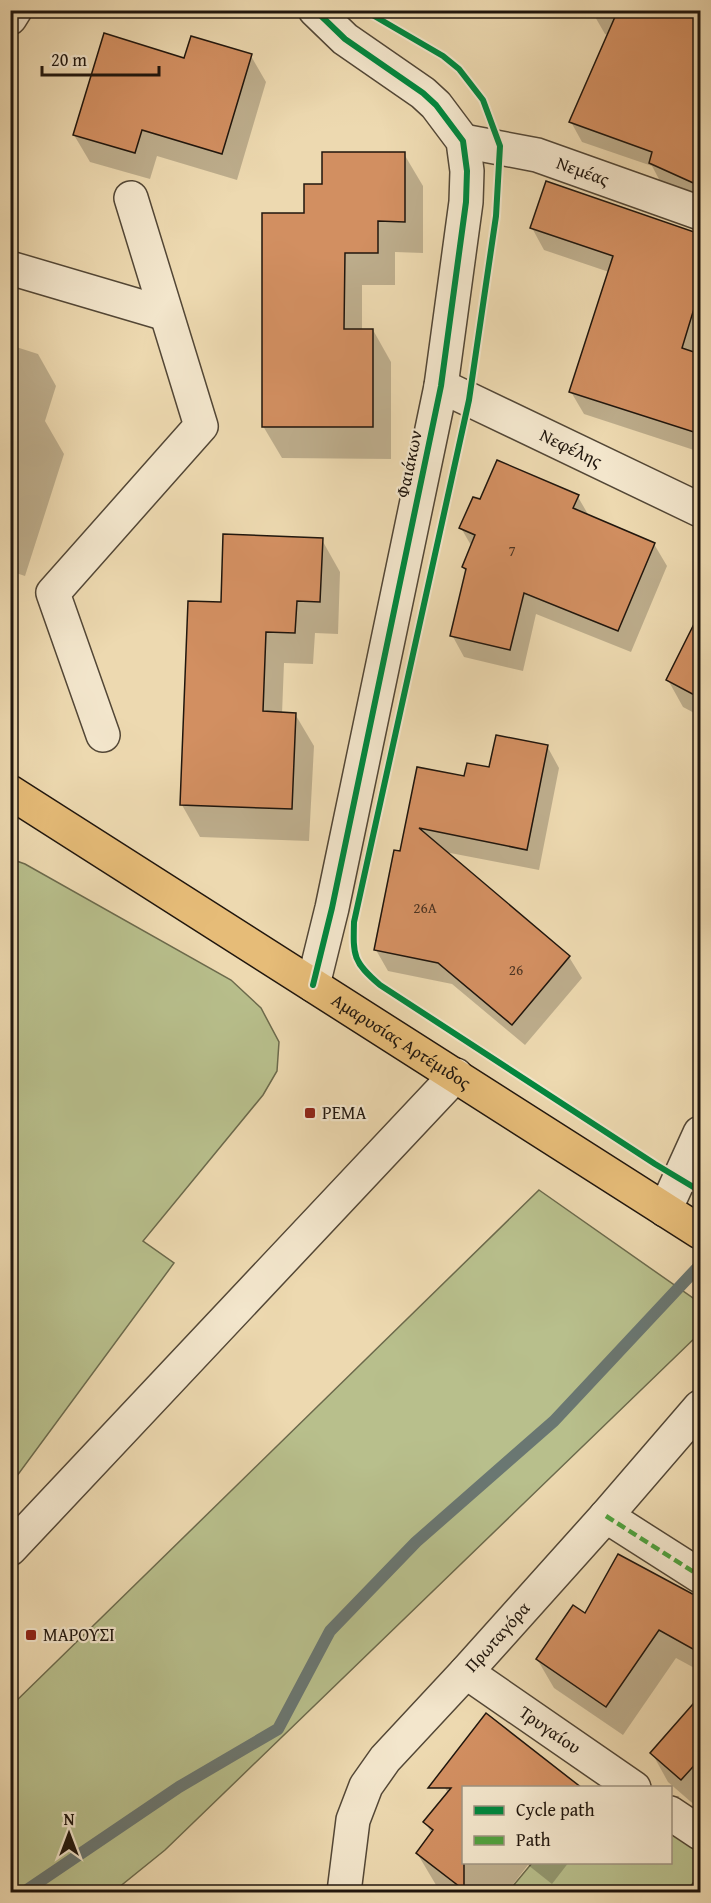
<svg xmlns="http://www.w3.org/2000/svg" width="711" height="1903" font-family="'Gentium Book Plus',serif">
	<rect width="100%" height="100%" fill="#edd9b0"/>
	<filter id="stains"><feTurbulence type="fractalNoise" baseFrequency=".00333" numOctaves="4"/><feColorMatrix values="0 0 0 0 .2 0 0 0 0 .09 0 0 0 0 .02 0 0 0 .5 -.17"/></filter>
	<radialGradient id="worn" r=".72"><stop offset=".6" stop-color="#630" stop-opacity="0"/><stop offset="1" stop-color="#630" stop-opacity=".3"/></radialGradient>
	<path fill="#b8bf8c" stroke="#6c6a4c" stroke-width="1.5" d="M11 859 25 864 231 980 261 1008 279 1042 277 1071 263 1095 143 1241 174 1263 11 1484Z
		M539 1190 700 1303V1333L165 1850 113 1892H11V1706Z
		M671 1823 700 1844V1874L686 1892H508L532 1863 670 1862Z"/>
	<path fill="#0003" d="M596 10H700V200L661 183 652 166 582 142 571 122 609 35 605 34 594 15Z
		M251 56 266 82 237 180 157 156 150 179 90 162 74 135 185 60Z
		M404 154 423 186V253L395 252V285H362V330H373L391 362V459L282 458 263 426 305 215 323 185Z
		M547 183 700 236V452L584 414 571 392 609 272 544 250 532 228Z
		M10 345 38 354 56 386 45 421 64 454 25 576 10 571Z
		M578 497 589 516 654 544 667 566 631 652 536 614 523 671 464 657 452 635 467 573 463 567 472 547 461 528 481 501Z
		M322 540 340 572 338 634 315 633 313 664 284 663 282 714H295L314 746 309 841 200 837 182 805 189 603 222 604Z
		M700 613V716L683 707 668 680Z
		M547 746 559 768 539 870 445 852 569 957 582 978 525 1045 452 984 388 971 376 950 401 853 418 768 465 778Z
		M618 1556 700 1600V1671L676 1658 623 1735 554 1688 537 1659 586 1616Z
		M692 1708 700 1716V1806L698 1808 668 1782 652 1753Z
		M438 1776 464 1788V1862H569L552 1884 528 1865 507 1892H446L436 1885 417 1853 432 1834 425 1822 448 1793Z"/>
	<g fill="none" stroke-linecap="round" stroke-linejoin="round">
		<path stroke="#6a7772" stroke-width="12" d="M24 1892 179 1787 278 1729 330 1631 416 1542 554 1421 700 1265"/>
	</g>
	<path fill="#d28f61" stroke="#20160d" stroke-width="1.5" d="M618 10H700V186L649 163 652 152 569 122Z
		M104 33 184 58 191 36 252 54 222 154 142 130 135 153 73 135Z
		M322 152H405V222L378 221V253H345L344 329H373V427H262V213H304V184H322Z
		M546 181 700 234V289L682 348 700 354V434L569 392 613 256 530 228Z
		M497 460 579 495 573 508 655 543 618 631 524 593 510 650 450 636 466 569 462 567 475 535 459 528 473 497 480 499Z
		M223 534 323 538 320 602 297 601 295 633 266 632 263 711 296 713 292 809 180 805 188 601 221 602Z
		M700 612V698L666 680Z
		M496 735 548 745 527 850 419 828 570 956 512 1025 438 963 374 950 394 850 400 851 417 767 464 776 467 763 489 767Z
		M618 1554 700 1598V1653L659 1630 606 1707 536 1659 573 1605 585 1613Z
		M700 1696V1759L681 1780 650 1753Z
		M486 1713 582 1788H464V1890L416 1853 433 1830 423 1822 451 1788H428Z"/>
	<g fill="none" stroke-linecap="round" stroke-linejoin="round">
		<g stroke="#534736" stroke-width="36">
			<g id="minor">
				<path d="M10 18 15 10"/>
				<path id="s1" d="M463 141 537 155 700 213"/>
				<path d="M10 268 166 314"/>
				<path id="s2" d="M441 386 700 510"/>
				<path d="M103 735 53 593 201 426 131 198"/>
				<path d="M313 985 332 908 441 386 466 202 467 171 463 141 436 105 423 93 345 39 315 10"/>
				<path d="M665 1210 700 1133"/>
				<path d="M606 1516 700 1576"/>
				<path d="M10 1549 456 1075"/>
				<path id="s3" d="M466 1672 634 1788"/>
				<path d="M670 1813 700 1833"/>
				<path id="s4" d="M344 1892 353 1820 366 1786 385 1759 466 1672 606 1516 700 1407"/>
			</g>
		</g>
		<g stroke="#20160d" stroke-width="36">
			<g id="major">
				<path id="s5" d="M10 792 700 1232"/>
			</g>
		</g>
		<use href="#minor" stroke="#f3e6cc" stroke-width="33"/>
		<use href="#major" stroke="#e6bc78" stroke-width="33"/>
		<path stroke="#50a13e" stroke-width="4.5" stroke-dasharray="9 4.5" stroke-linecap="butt" d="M606 1516 700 1576"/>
		<g stroke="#f3e6cc" stroke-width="10">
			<path id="cycleway" d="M364 10 443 56 459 69 483 100 500 146 496 216 469 400 354 922C353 956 353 962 380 985L655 1164 700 1191
				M313 985 332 908 441 386 466 202 467 171 463 141 436 105 423 93 345 39 315 10"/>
		</g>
		<use href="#cycleway" stroke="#00873e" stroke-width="6"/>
	</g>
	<g fill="#8f2418" stroke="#f3e6cc" stroke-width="2">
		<rect x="304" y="1107" width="12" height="12" rx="3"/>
		<rect x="25" y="1629" width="12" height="12" rx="3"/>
	</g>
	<g text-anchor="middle" stroke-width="4.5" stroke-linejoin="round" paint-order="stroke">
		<g font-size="15" fill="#4c3422">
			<text x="512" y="556">7</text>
			<text x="425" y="913">26Α</text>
			<text x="516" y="975">26</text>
		</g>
		<g font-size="18" fill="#20160d" stroke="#f3e6cc">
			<text dy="6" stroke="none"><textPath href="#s1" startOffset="124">Νεμέας</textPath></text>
			<text dy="6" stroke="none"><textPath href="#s2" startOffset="144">Νεφέλης</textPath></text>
			<text transform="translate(409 464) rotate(-78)" y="6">Φαιάκων</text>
			<text dy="6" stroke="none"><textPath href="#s5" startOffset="464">Αμαρυσίας Αρτέμιδος</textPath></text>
			<text dy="6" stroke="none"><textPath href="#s4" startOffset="308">Πρωταγόρα</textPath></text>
			<text dy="6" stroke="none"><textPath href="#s3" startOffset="102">Τρυγαίου</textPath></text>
		</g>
		<g font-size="18" fill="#20160d" stroke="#f3e6cc" text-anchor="start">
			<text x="322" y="1119">ΡΕΜΑ</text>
			<text x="43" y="1641">ΜΑΡΟΥΣΙ</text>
		</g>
	</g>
	<rect width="711" height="1903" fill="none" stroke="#edd9b0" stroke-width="36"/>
	<rect x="12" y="12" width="687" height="1879" fill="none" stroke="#20160d" stroke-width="3"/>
	<rect x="18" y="18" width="675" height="1867" fill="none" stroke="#20160d" stroke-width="1.5"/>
	<rect x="462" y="1786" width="210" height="78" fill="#f3e6cc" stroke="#9f9380" stroke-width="1.5"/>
	<rect x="474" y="1806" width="30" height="9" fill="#00873e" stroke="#9f9380" stroke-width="1.5"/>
	<text x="516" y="1816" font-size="18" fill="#20160d">Cycle path</text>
	<rect x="474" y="1836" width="30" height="9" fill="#50a13e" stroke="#9f9380" stroke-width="1.5"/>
	<text x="516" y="1846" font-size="18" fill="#20160d">Path</text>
	<g transform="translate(69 1834)" stroke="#f3e6cc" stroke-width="4.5" paint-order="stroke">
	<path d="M0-4.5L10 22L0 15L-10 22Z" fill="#20160d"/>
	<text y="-9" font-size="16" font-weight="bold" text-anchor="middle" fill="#20160d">N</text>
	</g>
	<path d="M42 66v9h117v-9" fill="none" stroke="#20160d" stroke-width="3"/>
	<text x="51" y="66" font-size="18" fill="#20160d" stroke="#f3e6cc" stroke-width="4.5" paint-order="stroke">20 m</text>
	<rect width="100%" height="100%" filter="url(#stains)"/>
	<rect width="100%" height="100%" fill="url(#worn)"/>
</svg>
